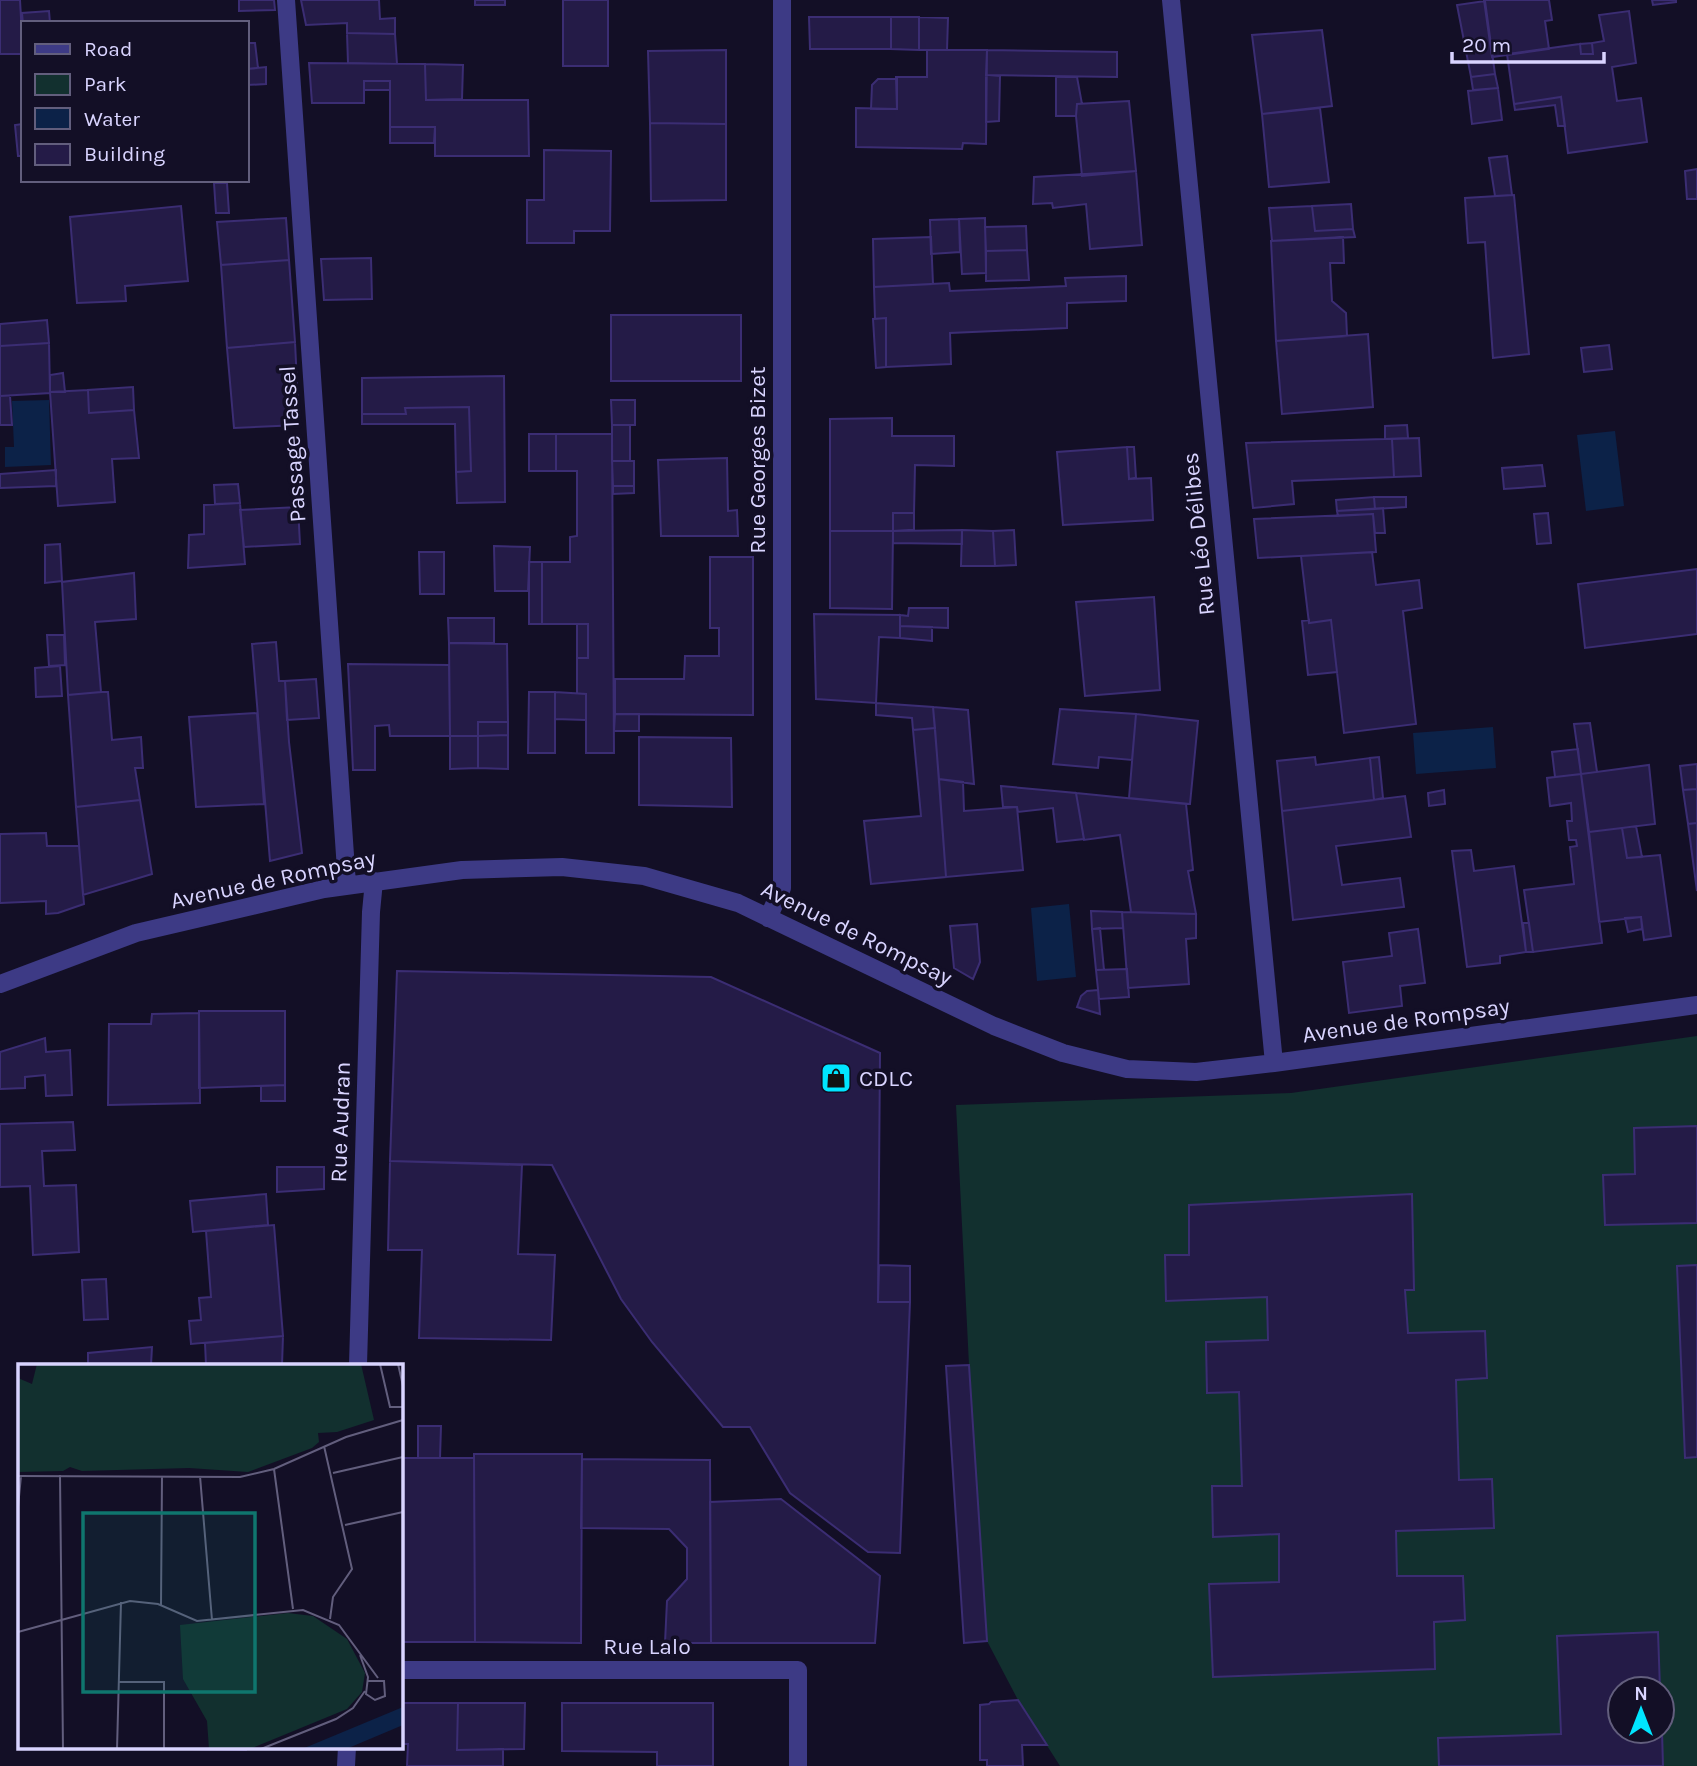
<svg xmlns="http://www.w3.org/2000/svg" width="1697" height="1766" font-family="Karla,sans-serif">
	<rect width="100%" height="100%" fill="#130f26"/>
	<path fill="#12302f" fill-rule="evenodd" d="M1697 1036V1766H1060L1018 1700 987 1641 969 1365 956 1105 1291 1093ZM1620 1689H1662V1731H1620Z"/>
	<path fill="#0c2248" d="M49 400 51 465 5 467V447H14L12 401Z
		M1615 431 1624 506 1586 511 1577 435Z
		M1493 727 1496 768 1416 774 1413 733Z
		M1069 904 1076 977 1037 981 1031 908Z"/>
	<path fill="#241b47" stroke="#3b2d73" stroke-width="2" d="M0 0H20L23 54H0Z
		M239 0H274L275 10 239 11Z
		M301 0H379L380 19 395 18V34L347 33V23L306 25Z
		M475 0H505V5H475Z
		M563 0H608V66H563Z
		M1484 0H1549L1552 20 1545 21 1549 49 1492 57Z
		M1652 0H1676V2L1653 5Z
		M1485 1 1495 74 1471 77 1457 5Z
		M49 11 50 23 23 24 22 13Z
		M1629 11 1636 63 1612 67 1617 101 1641 98 1647 142 1568 153 1561 97 1514 104 1507 54 1580 44 1581 54H1593L1592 43 1604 41 1599 15Z
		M809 17H891V49H810Z
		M891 17H919V50L891 49Z
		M919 17 948 18 947 50H919Z
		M1322 30 1332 106 1262 114 1252 35Z
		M347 33 395 34 397 64 348 63Z
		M247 43H255L258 68 247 69Z
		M1592 43 1593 54H1581L1580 44Z
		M726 50V124L650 123 648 51Z
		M927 50H987L986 144 963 143 962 149 856 147V108L897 109 896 77H927Z
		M987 50 1117 52V77L986 75Z
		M309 63 425 64 426 100H528L529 156H435V127H390V81H364V103H312Z
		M425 64 463 65 462 99 426 100Z
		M266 67V84L247 85V69Z
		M1495 74 1498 88 1473 90 1471 77Z
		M986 75 1000 76 999 121 986 122Z
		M1056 77H1077L1082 104H1077L1076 116H1056Z
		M878 79H897V109H871L872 85Z
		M364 81H390V90H364Z
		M1498 88 1502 120 1472 124 1468 91Z
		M1561 97 1565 126H1558L1555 105 1515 110 1514 104Z
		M1129 101 1136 171 1082 176 1076 116 1077 104Z
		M1320 108 1329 182 1269 187 1262 114Z
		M650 123 726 124V200L651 201Z
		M23 124V156H18L15 125Z
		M390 127H435L434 143H390Z
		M544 150 611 151 610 231H574V243H527V200H544Z
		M1507 156 1512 195 1495 196 1489 158Z
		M1697 169V199H1687L1685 171Z
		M1136 171 1142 245 1090 249 1086 204 1053 208 1052 203 1033 204 1034 177Z
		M214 183H227L229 213H216Z
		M1514 195 1529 354 1493 358 1485 242 1468 243 1465 198Z
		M1351 204 1353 229 1315 231 1312 206Z
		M181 206 188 281 125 286 126 301 77 303 70 217Z
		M1312 206 1315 231 1353 229 1355 237 1272 241 1269 208Z
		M286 218 289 260 221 265 217 222Z
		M985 218 986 273 962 274 959 219Z
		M959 219 960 252 931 254 930 220Z
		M1026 226 1027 250 986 251 985 227Z
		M931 237 933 284 874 287 873 239Z
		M1343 237 1344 263H1330L1332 301 1346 313 1347 336 1276 341 1271 241Z
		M1027 250 1029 280 986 281V251Z
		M371 258 372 299 324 300 321 259Z
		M289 260 295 342 227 348 221 265Z
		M1126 276V301L1067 303V328L950 333 951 364 886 367V318L875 319 874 287 949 283 950 291 1066 286 1065 278Z
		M611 315H741V381H611Z
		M886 318V367L876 368 873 319Z
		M47 320 49 343 0 346V324Z
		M1368 334 1373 407 1282 414 1276 341Z
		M295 342 299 425 234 428 227 348Z
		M49 343 50 393 0 396V346Z
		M1609 345 1612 369 1584 372 1581 348Z
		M63 373 65 392H50V375Z
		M504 376 505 502 457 503 456 472 471 471 469 407 405 408 406 414H362V378Z
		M133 387 134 410 89 413 88 390Z
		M88 390 89 413 134 410 139 458 112 459 115 502 58 506 50 392Z
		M0 396H10L12 425H0Z
		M611 400H635V425H612Z
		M469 407 471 471 456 472 455 424H362V414H406L405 408Z
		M892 418V436H954V466L915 465 914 513H893V531H830V419Z
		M612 425H630V461H612Z
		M1407 425 1408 438 1385 439V426Z
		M529 434H556V471H529Z
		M556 434H612L614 753H586V694H577V658H588V624H542V562H570V537L577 536V471H556Z
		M1419 438 1421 476 1394 477 1392 439Z
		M1385 439H1392L1394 477 1292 481 1294 504 1253 508 1246 443Z
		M1127 447H1134L1136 478 1129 479Z
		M1127 447 1129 479 1151 478 1153 520 1063 525 1057 452Z
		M727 458 728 511 737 510 738 536H661L658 460Z
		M612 461H634V486H613Z
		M1542 465 1545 486 1504 489 1502 468Z
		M56 470V486L0 488V474Z
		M238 484 240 503 215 504 214 485Z
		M613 486H634V493L613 494Z
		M1374 497 1375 509 1337 511 1336 500Z
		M1374 497H1406V507L1375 509Z
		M240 503 245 564 188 568 189 535 204 534V505Z
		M298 507 300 544 244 547 240 510Z
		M1383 508 1385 533H1375L1373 514 1338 516 1337 511Z
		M893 513H914V530L893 531Z
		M1548 513 1551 543 1537 544 1534 514Z
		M1373 514 1376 552 1258 558 1254 519Z
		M962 530V544L893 543V531Z
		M962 530 993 531 995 566H961Z
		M1014 530 1016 565 995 566 993 531Z
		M830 531H893L892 609 830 608Z
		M60 544 62 581 45 583V545Z
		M494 546 530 547 528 591H495Z
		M419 552H444V594H420Z
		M1372 552 1376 585 1419 580 1422 608 1403 611 1416 724 1344 733 1331 620 1309 623 1301 556Z
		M710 557H753V715L615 714V679H684L685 656H719V628H710Z
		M529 562H542V624H529Z
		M1697 569V634L1585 648 1578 584Z
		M134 573 136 619 95 622 101 692 68 695 62 582Z
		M1154 597 1160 690 1085 696 1076 602Z
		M909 608H948V628L900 626V615L908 616Z
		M814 614 900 615V638L879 637 876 703 816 699Z
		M448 618H494V643H449Z
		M1309 620V623L1331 620 1337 672 1308 675 1302 621Z
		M577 624H588V658H577Z
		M900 626 932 627V641L900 638Z
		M47 635H64L65 665 49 666Z
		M276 642 279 681H285L289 742 302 853 270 861 252 644Z
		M449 643 507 644 508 722H478V736H450Z
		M348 664 449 665 450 736H390L389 725 375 726V770H353Z
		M60 666 62 696 36 697 35 668Z
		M316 679 319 718 287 720 285 681Z
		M101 692H108L112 740 141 737 143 768H135L140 800 76 807 68 695Z
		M529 692H555V753H528Z
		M555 692 586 694V720L555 719Z
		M876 703 933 707 935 728 913 730 912 718 876 715Z
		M933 707 968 710 974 784 939 779Z
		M1060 709 1136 714 1132 760 1099 757 1098 768 1053 764Z
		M257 713 264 804 196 807 189 717Z
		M615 714H639V731H614Z
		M1136 714 1198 721 1190 804 1129 798Z
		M478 722H508V735L478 736Z
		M1590 723 1597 772 1581 774 1574 724Z
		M935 728 946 877 871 884 864 821 921 816 913 730Z
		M508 735V769L478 768V736Z
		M450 736H478V768L450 769Z
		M639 737 731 738 732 807 639 805Z
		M1578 749 1581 774 1555 777 1552 752Z
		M1315 757 1316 765 1370 758 1374 800 1282 811 1277 761Z
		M1379 757 1383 798 1374 800 1370 758Z
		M1697 764V789L1683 790 1680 766Z
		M1649 765 1655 824 1589 832 1581 774Z
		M1581 774 1602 943 1533 952 1524 890 1574 884 1570 847 1577 846 1576 840H1569L1567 821H1572L1571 803 1550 806 1547 778Z
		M939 779 963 782 964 811 1017 807 1023 870 946 877Z
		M1001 786 1076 793 1084 839 1057 842 1053 808 1018 812 1017 807H1003Z
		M1697 789V823L1688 824 1683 790Z
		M1444 790 1445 804 1429 806 1428 793Z
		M1076 793 1186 804 1193 870 1188 871 1196 914 1131 912 1120 835 1084 840Z
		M1405 796 1411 837 1336 846 1342 885 1400 878 1404 907 1293 920 1282 811Z
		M140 800 152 874 83 895 76 807Z
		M1697 823V891L1688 824Z
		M1636 826 1642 857 1627 858 1622 828Z
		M1622 828 1627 858 1660 855 1671 936 1644 940 1641 917 1599 922 1589 832Z
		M46 833 47 846H79L84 904 58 913 46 914V901L0 903V834Z
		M1471 850 1474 871 1514 866 1526 952 1500 956V963L1467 967 1452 851Z
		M1091 911 1122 912 1123 928 1092 929Z
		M1122 912 1196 914V938L1186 939 1189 984 1128 988Z
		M1641 917 1642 929 1628 932 1625 918Z
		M1523 923H1529L1533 952H1526Z
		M977 924 980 962 973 979 954 968 950 926Z
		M1100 928 1104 970H1096L1092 929Z
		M1418 929 1425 983 1400 986 1402 1006 1349 1013 1343 962 1392 956 1389 933Z
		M1127 969 1129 997 1099 999 1096 970Z
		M397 971 711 977 880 1053 878 1302H910L900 1553 868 1552 790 1493 750 1427H723L652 1342 621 1299 552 1165 390 1161Z
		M1098 990 1100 1014 1077 1007 1081 996 1087 991Z
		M199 1011H285V1085L199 1088Z
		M199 1013 200 1103 108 1105 109 1024H151L152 1014Z
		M45 1038 46 1052 70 1050 72 1095 46 1096 45 1075 25 1077V1088L0 1089V1052Z
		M285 1085V1101H261V1086Z
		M73 1122 75 1150 42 1151 44 1186 76 1185 79 1252 33 1255 30 1186 0 1187V1124Z
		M1697 1126V1223L1605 1225 1603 1175 1635 1174 1634 1128Z
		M390 1161 522 1165 518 1254 555 1255 551 1340 419 1338 422 1250H388Z
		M277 1167H324V1189L277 1192Z
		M266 1194 268 1225 193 1232 190 1201Z
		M1412 1194 1414 1290H1405L1408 1333 1485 1331 1487 1378 1456 1380 1459 1480 1492 1479 1494 1528 1396 1531 1397 1576H1463L1465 1620 1434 1622 1435 1669 1213 1677 1209 1584 1279 1582V1534L1213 1537 1212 1486H1242L1239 1392 1207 1393 1206 1342 1268 1340 1267 1297 1166 1301 1165 1255H1189V1205Z
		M274 1225 283 1336 191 1344 189 1321 201 1320 199 1298 211 1297 206 1231Z
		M879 1265 910 1266V1302H878Z
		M1697 1265V1457L1685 1458 1677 1266Z
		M106 1279 108 1319 84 1320 82 1280Z
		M283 1336 282 1365H206L205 1343Z
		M152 1347 151 1365H88V1353Z
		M969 1365 987 1641 964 1643 946 1366Z
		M418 1426H441L440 1458H418Z
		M474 1454H582L581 1643 475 1642Z
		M401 1458H474L475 1642H401Z
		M582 1459 710 1460 711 1643H665L667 1601 687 1579V1548L669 1529 581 1528Z
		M781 1499 880 1576 875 1643H711L710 1502Z
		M1658 1632 1660 1689H1620V1731H1662L1663 1766H1439L1438 1738 1561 1734 1557 1636Z
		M1018 1700 1047 1745H1022L1023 1766H987V1760H980V1705L989 1704 991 1702Z
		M401 1703H458L457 1750 503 1749V1766H407L408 1744H401Z
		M458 1703H525L524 1749 457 1750Z
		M562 1703H713V1766H657V1752L562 1751Z
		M82 1747H247L246 1750Z"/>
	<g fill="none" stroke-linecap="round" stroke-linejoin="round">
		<path stroke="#3d3a85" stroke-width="18" d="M286 0 347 884
			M1171 0 1274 1063
			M768 918 782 888V0
			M0 984 136 933 324 889 462 870 562 867 644 876 738 903 994 1026 1063 1053 1127 1069 1196 1072 1274 1063 1697 1005
			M358 1365 371 912 374 881
			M401 1670H798V1766
			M346 1766 347 1747"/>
	</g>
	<defs>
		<g id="shop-square" transform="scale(1.575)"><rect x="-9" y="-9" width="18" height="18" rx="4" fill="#00e5ff" stroke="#130f26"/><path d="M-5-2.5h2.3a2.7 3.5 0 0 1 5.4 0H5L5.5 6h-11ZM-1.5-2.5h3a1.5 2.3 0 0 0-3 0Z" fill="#111"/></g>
	</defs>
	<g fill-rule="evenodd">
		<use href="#shop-square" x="836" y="1078"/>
	</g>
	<g text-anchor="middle" stroke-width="7" stroke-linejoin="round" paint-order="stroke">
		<g font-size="23" fill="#d9d4ff" stroke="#130f26">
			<text transform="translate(292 444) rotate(-94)" y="8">Passage Tassel</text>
			<text transform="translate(757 460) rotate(-90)" y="8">Rue Georges Bizet</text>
			<text transform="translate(1198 534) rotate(-96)" y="8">Rue Léo Délibes</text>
			<text transform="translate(273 879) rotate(-12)" y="8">Avenue de Rompsay</text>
			<text transform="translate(857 933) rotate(26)" y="8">Avenue de Rompsay</text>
			<text transform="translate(1406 1020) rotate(-8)" y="8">Avenue de Rompsay</text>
			<text transform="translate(340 1122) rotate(-88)" y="8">Rue Audran</text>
			<text x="647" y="1654">Rue Lalo</text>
		</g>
		<g font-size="23" fill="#d9d4ff" stroke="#130f26" text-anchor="start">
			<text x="859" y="1086">CDLC</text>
		</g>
	</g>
	<g transform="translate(18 1364)">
		<rect width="385" height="385" fill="#130f26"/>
		<path d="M19 0H343L356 56 319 68 300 69 301 78 294 84 230 108 171 104 64 107 52 103 45 107 0 108V14L14 20ZM270 249 295 252 329 275 347 309 344 328 329 345 232 385H191L189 357 165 315 162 261Z" fill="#12302f"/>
		<path d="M385 343V361L328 385H284Z" fill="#0c2248"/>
		<path fill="none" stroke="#625e7d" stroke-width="2" d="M362 0 372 43H385M380 0 385 22M306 82 334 205 315 233 312 255M256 105 275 245M315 109 385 93M42 111 45 385M0 112 222 113 256 105 328 73 385 56M182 112 194 256M0 143 3 112M327 161 385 148M143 242 144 112M0 268 112 237 140 240 179 257 285 246 321 261 360 314M342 291 350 313 348 330 357 336 367 332 366 317H350M101 318H146V385M99 385 103 238M243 385 318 355 335 344 347 327"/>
		<path fill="#0f766e" fill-opacity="0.15" stroke="#0f766e" stroke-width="3.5" d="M65 149H237V328H65Z"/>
		<rect width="385" height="385" fill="none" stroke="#d9d4ff" stroke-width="3.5"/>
	</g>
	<rect x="21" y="21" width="228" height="161" fill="#130f26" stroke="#625e7d" stroke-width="2"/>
	<rect x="35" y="44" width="35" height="10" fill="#3d3a85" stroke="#625e7d" stroke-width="2"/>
	<text x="84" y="56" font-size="21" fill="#d9d4ff">Road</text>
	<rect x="35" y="74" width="35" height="21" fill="#12302f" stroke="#625e7d" stroke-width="2"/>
	<text x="84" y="91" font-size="21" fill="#d9d4ff">Park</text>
	<rect x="35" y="108" width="35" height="21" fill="#0c2248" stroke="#625e7d" stroke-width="2"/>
	<text x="84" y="126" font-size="21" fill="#d9d4ff">Water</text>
	<rect x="35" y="144" width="35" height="21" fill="#241b47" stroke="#625e7d" stroke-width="2"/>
	<text x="84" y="161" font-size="21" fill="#d9d4ff">Building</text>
	<g transform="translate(1641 1710)"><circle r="33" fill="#130f26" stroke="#625e7d" stroke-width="2"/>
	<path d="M0-5L12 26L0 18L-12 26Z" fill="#00e5ff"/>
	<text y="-10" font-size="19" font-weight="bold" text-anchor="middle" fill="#d9d4ff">N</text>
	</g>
	<path d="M1452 52v10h152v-10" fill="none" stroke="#d9d4ff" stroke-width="3.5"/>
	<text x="1462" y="52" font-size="21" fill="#d9d4ff" stroke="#130f26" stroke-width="5" paint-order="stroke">20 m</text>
</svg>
